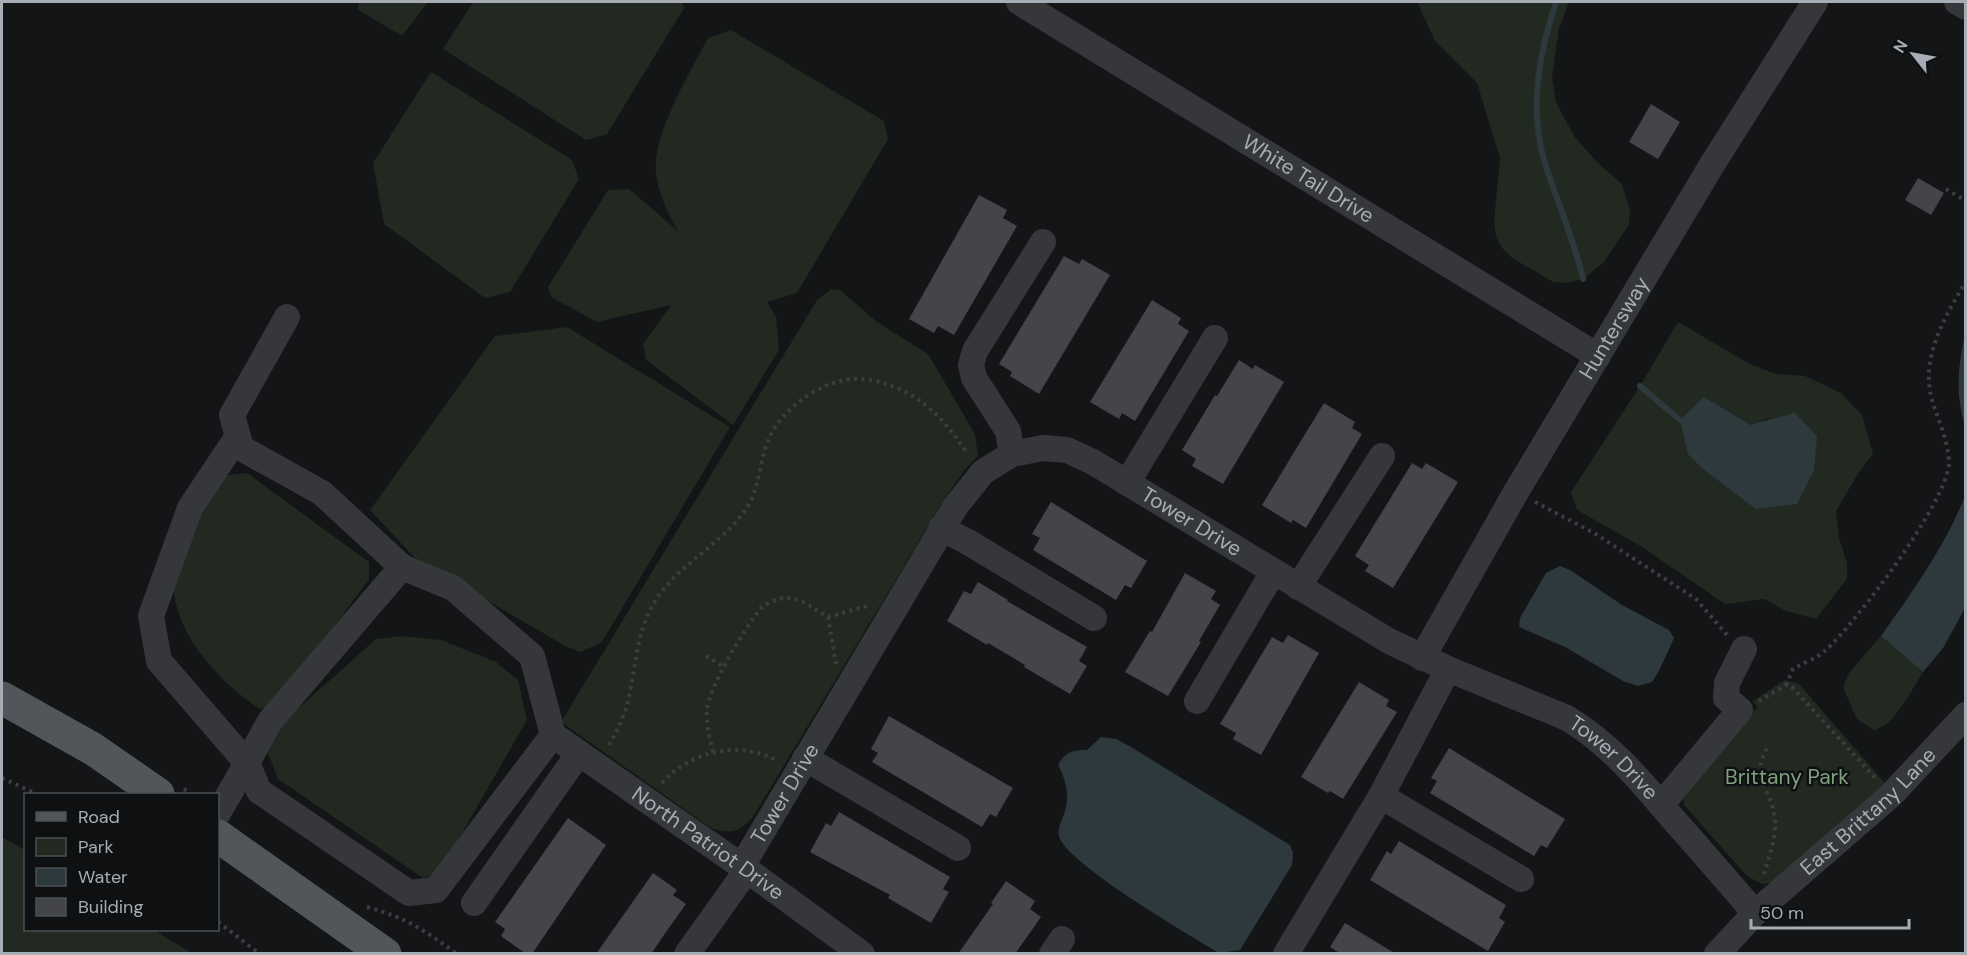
<svg xmlns="http://www.w3.org/2000/svg" width="1967" height="955" font-family="'DM Sans',sans-serif">
	<rect width="100%" height="100%" fill="#141516"/>
	<path fill="#212921" fill-rule="evenodd" d="M360 2H428L402 36 357 9Z
		M473 2H682L684 8 607 134 586 140 443 49Z
		M1417 2H1569L1559 28 1552 77 1556 102 1574 136 1598 163 1622 184 1630 211 1629 225 1603 263 1583 279 1568 283 1553 282 1512 258 1502 248 1496 236 1494 221 1500 158 1477 83 1435 41Z
		M731 30 884 121 888 139 797 293 767 302 776 317 779 350 733 425 646 360 643 344 671 305 597 322 551 297 548 287 608 190 629 189 679 232C668 215 658 193 656 172 652 135 691 70 708 38Z
		M431 72 572 160 579 179 510 292 485 298 384 224 373 163Z
		M831 289 840 290 877 322 928 354 975 434 978 456 966 468 943 501 753 817C739 832 731 835 711 828L561 722 817 300Z
		M1678 322 1750 364 1776 374 1805 376 1841 393 1862 415 1873 454 1859 472 1836 511 1839 538 1847 563V579L1816 619 1786 611 1764 599 1725 604 1642 547 1577 510 1571 492 1640 386ZM1704 397 1751 425 1766 419 1782 418 1756 509Z
		M567 327 730 427 602 642 581 652 567 647 416 559 370 510 495 336Z
		M247 473 369 562V579L279 702 260 709C219 682 168 628 174 575 178 544 206 504 221 476Z
		M402 636 441 640 496 662 518 680 527 720 442 868 432 876 423 878 278 779 268 753V743L282 723 376 639Z
		M1881 636 1923 672C1912 689 1894 727 1874 730L1857 719 1844 690V683L1849 673Z
		M1785 680 1799 684 1885 783 1869 800 1852 811 1791 868 1774 882 1762 884 1747 876 1684 805 1683 799 1690 787 1746 718 1758 707 1753 701Z
		M2 837 25 850 26 930H154L191 953H2Z"/>
	<path fill="#2e393e" d="M1965 333 1966 427H1965C1955 390 1958 370 1965 333Z
		M1704 397 1751 425C1765 419 1780 419 1794 412L1817 436 1814 470 1797 504 1756 509 1703 469 1688 454 1680 420Z
		M1965 496V608L1943 648 1923 672 1881 636C1912 592 1945 547 1965 496Z
		M1560 566 1570 570 1622 605 1669 630 1674 638 1660 669 1652 682 1638 686 1623 681 1565 647 1519 627 1520 618 1546 573Z
		M1101 737 1116 739 1131 747 1290 845 1293 853 1292 865 1240 950 1219 953C1191 936 1064 862 1059 836 1057 829 1062 820 1064 814 1070 796 1067 782 1058 765 1065 752 1073 750 1087 750Z"/>
	<g fill="none" stroke-linecap="round" stroke-linejoin="round">
		<path stroke="#2e393e" stroke-width="6" d="M1556 2C1539 53 1529 107 1544 160 1556 200 1574 238 1583 279
			M1640 386 1680 420"/>
	</g>
	<path fill="#434549" d="M1651 104 1680 122 1658 159 1629 142Z
		M1918 178 1944 193 1931 215 1905 200Z
		M979 195 1007 210 1003 218 1017 226 954 335 938 326 934 333 909 319Z
		M1064 256 1079 264 1082 259 1110 275 1039 394 1010 376 1012 372 999 364Z
		M1152 300 1181 318 1178 324 1189 331 1135 421 1122 413 1119 419 1090 402Z
		M1239 360 1253 369 1255 365 1284 382 1223 484 1192 466 1196 459 1182 450 1215 395 1217 396Z
		M1324 403 1355 422 1352 428 1362 434 1306 528 1293 520 1291 523 1262 505Z
		M1412 463 1422 469 1426 463 1458 482 1393 588 1365 571 1369 565 1355 556Z
		M1051 502 1147 561 1131 588 1125 585 1116 600 1033 550 1040 538 1032 534Z
		M1185 573 1216 591 1211 599 1220 605 1199 641 1201 642 1168 696 1125 672 1150 631 1152 632Z
		M978 582 1008 600 1007 601 1087 647 1079 661 1087 666 1070 694 1024 667 1025 665 988 643 987 645 947 621 964 591 971 594Z
		M1288 635 1319 653 1261 755 1233 739 1236 733 1220 724 1272 637 1283 643Z
		M1359 682 1389 700 1386 706 1397 712 1343 799 1330 791 1328 793 1301 777Z
		M889 716 1013 788 996 817 990 814 982 827 872 762 878 753 871 749Z
		M1449 748 1565 819 1547 848 1541 845 1534 856 1430 793 1437 781 1431 778Z
		M839 812 950 877 943 889 949 892 931 923 888 898 890 895 810 852 826 823 831 826Z
		M568 818 606 845 532 954H526L501 936 505 929 495 922Z
		M1399 841 1506 905 1499 918 1505 922 1488 951 1370 880 1387 851 1391 854Z
		M653 873 677 890 673 895 686 904 666 932 651 954H596Z
		M1006 881 1035 901 1030 909 1041 917 1015 954H958L993 904 991 903Z
		M1345 923 1396 954H1341L1330 947Z"/>
	<g fill="none" stroke-linecap="round" stroke-linejoin="round">
		<path stroke="#3c3e42" stroke-width="4" stroke-dasharray="3 4.5" stroke-linecap="butt" d="M1946 189 1966 201
			M1535 502 1594 533 1696 599 1727 635
			M828 617 836 664
			M706 656 724 667
			M1786 685 1793 669C1803 663 1817 658 1825 651 1855 624 1949 500 1949 462 1948 440 1938 420 1932 400 1920 357 1945 317 1966 281
			M1759 701 1786 685 1792 687 1877 780
			M609 745C616 733 622 721 626 708 637 671 634 634 656 600 680 562 724 544 748 506 762 483 759 452 774 429 790 404 821 382 852 379 876 377 904 389 923 403 942 417 955 436 968 454
			M713 752C710 739 706 724 707 710 709 686 745 628 761 608 789 588 803 602 828 617L871 605
			M2 778 37 794
			M662 783C690 751 739 740 778 761
			M184 789 191 794
			M1764 874C1769 857 1777 836 1775 818 1771 789 1748 775 1769 746
			M367 907C407 918 424 930 457 954
			M218 922 260 954"/>
		<g stroke="#36373b" stroke-width="26">
			<path id="s1" d="M1019 2 1598 356"/>
			<path d="M1957 2 1966 7"/>
			<path d="M287 317 232 415 241 448 322 493 402 567"/>
			<path d="M1012 454 1008 431 974 378 971 365 975 351 1043 242"/>
			<path d="M1127 483 1215 338"/>
			<path d="M941 528 968 542 1094 618"/>
			<path d="M402 567 453 588 532 656 553 735 436 890 409 893 259 791 247 763 270 721Z"/>
			<path d="M1298 587 1382 456"/>
			<path id="s2" d="M1422 658 1516 492 1713 163 1815 2"/>
			<path d="M1197 701 1273 572"/>
			<path id="s3" d="M553 735 747 870 862 954"/>
			<path d="M805 758 958 848"/>
			<path d="M1381 796 1521 879"/>
			<path d="M1661 805 1740 710 1726 698 1727 683 1744 649"/>
			<path d="M218 813 247 763 159 661 151 616 190 508 238 436"/>
			<path id="s4" d="M742 866 955 507 983 472 1012 454 1043 448 1067 450 1093 462 1389 641 1448 669 1567 718C1610 744 1641 781 1673 819 1701 850 1728 882 1755 913"/>
			<path d="M474 903 579 753"/>
			<path d="M687 954 747 870"/>
			<path d="M1052 954 1062 939"/>
			<path d="M1286 954 1381 796 1448 669"/>
			<path id="s5" d="M1717 954 1755 913 1891 795 1966 715"/>
		</g>
		<path stroke="#52555a" stroke-width="33" d="M2 698 93 749 158 794
			M218 836 385 954"/>
	</g>
	<g text-anchor="middle" stroke-width="5" stroke-linejoin="round" paint-order="stroke">
		<g font-size="21" fill="#a7adb5" stroke="#0f1011">
			<text dy="7" stroke="none"><textPath href="#s1" startOffset="339">White Tail Drive</textPath></text>
			<text dy="7" stroke="none"><textPath href="#s2" startOffset="382">Huntersway</textPath></text>
			<text dy="7" stroke="none"><textPath href="#s4" startOffset="696">Tower Drive</textPath></text>
			<text dy="7" stroke="none"><textPath href="#s4" startOffset="1182">Tower Drive</textPath></text>
			<text dy="7" stroke="none"><textPath href="#s4" startOffset="84">Tower Drive</textPath></text>
			<text dy="7" stroke="none"><textPath href="#s5" startOffset="208">East Brittany Lane</textPath></text>
			<text dy="7" stroke="none"><textPath href="#s3" startOffset="189">North Patriot Drive</textPath></text>
		</g>
		<g font-size="21" fill="#81a07f" stroke="#0f1011">
			<text x="1787" y="784">Brittany Park</text>
		</g>
	</g>
	<rect width="1967" height="955" fill="none" stroke="#a7adb5" stroke-width="6"/>
	<rect x="24" y="793" width="195" height="138" fill="#0f1011" stroke="#4c4f53" stroke-width="1.5"/>
	<rect x="36" y="812" width="30" height="9" fill="#52555a" stroke="#4c4f53" stroke-width="1.5"/>
	<text x="78" y="823" font-size="18" fill="#a7adb5">Road</text>
	<rect x="36" y="838" width="30" height="18" fill="#212921" stroke="#4c4f53" stroke-width="1.5"/>
	<text x="78" y="853" font-size="18" fill="#a7adb5">Park</text>
	<rect x="36" y="868" width="30" height="18" fill="#2e393e" stroke="#4c4f53" stroke-width="1.5"/>
	<text x="78" y="883" font-size="18" fill="#a7adb5">Water</text>
	<rect x="36" y="898" width="30" height="18" fill="#434549" stroke="#4c4f53" stroke-width="1.5"/>
	<text x="78" y="913" font-size="18" fill="#a7adb5">Building</text>
	<g transform="translate(1913 54) rotate(301)" stroke="#0f1011" stroke-width="4.5" paint-order="stroke">
	<path d="M0-4.5L10 22L0 15L-10 22Z" fill="#a7adb5"/>
	<text y="-9" font-size="16" font-weight="bold" text-anchor="middle" fill="#a7adb5">N</text>
	</g>
	<path d="M1751 919v9h158v-9" fill="none" stroke="#a7adb5" stroke-width="3"/>
	<text x="1760" y="919" font-size="18" fill="#a7adb5" stroke="#0f1011" stroke-width="4.5" paint-order="stroke">50 m</text>
</svg>
